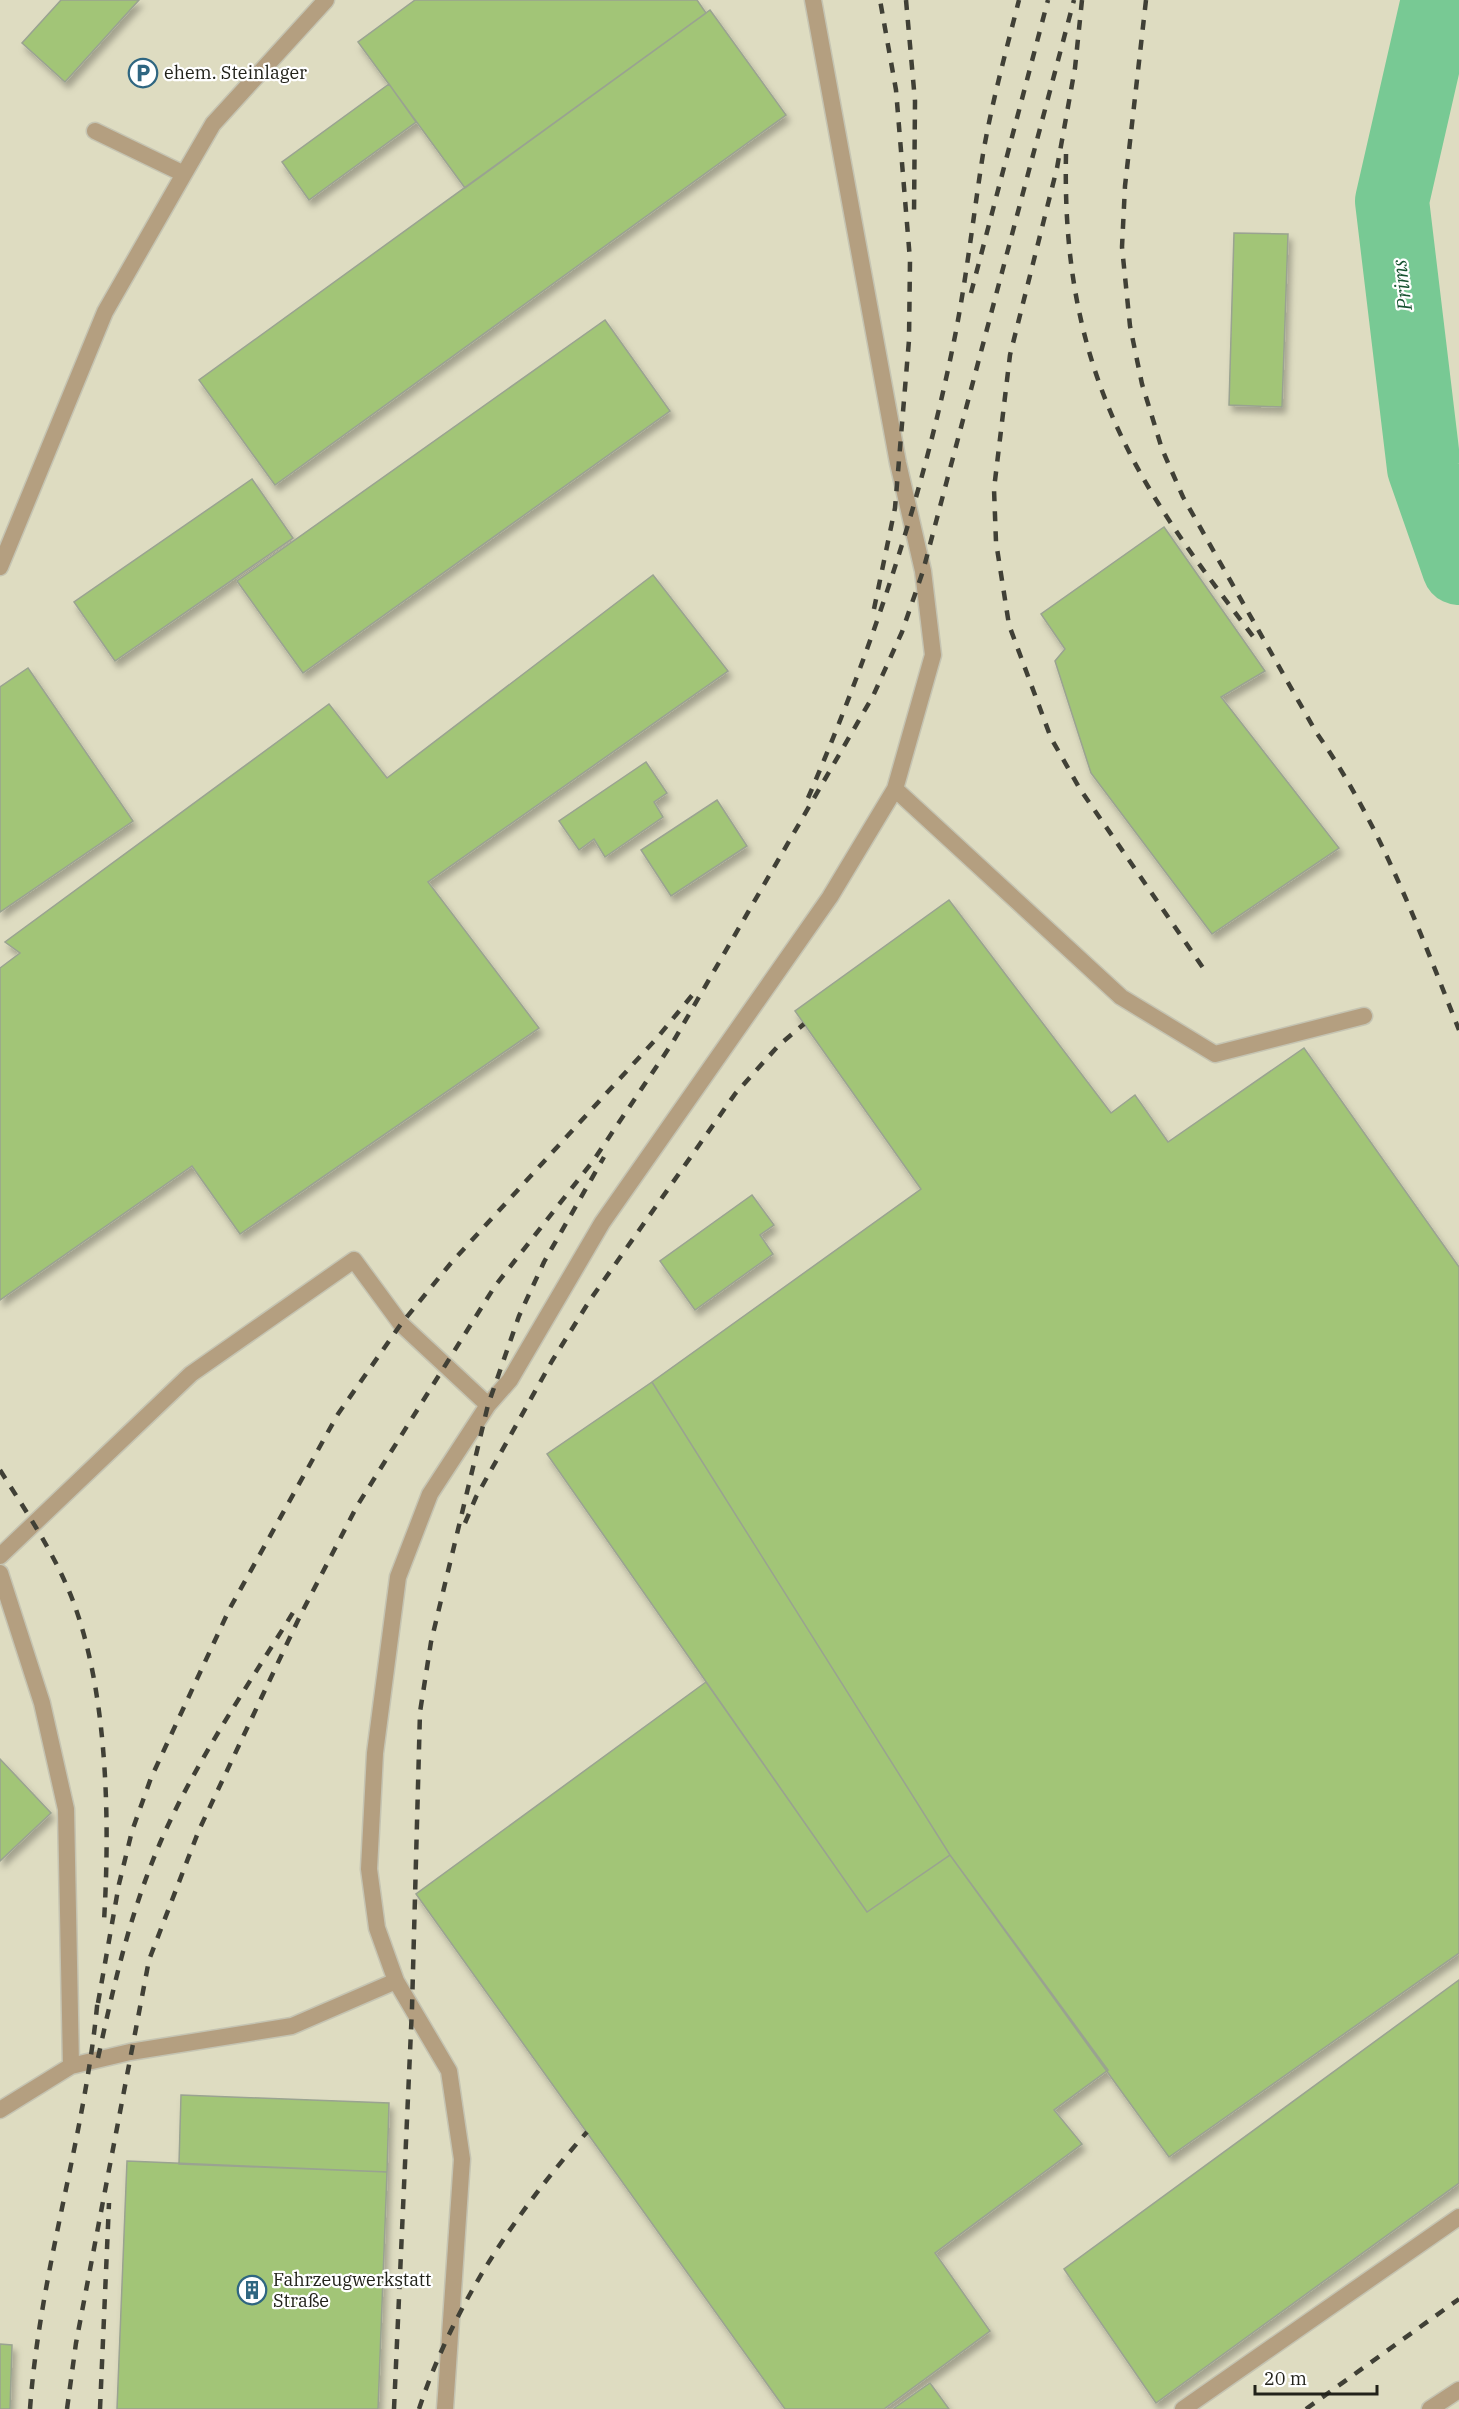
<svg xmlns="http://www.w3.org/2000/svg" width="1459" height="2409" font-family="'IBM Plex Serif',serif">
	<defs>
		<filter id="shadow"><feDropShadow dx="3.5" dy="6" stdDeviation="3" flood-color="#0004"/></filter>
	</defs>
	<rect width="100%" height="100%" fill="#e9e7d3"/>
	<path fill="#dedcc1" d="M0 0H1459V2409H0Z"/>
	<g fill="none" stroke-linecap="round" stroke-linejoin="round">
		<path stroke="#78c994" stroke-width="74" d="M1438 0 1392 201 1424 468 1459 568"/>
	</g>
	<path fill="#a2c577" stroke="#9aa391" stroke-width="1.5" filter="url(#shadow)" d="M61 0H139L65 82 22 43Z
		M415 0H697L706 13 465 188 358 42Z
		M710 10 786 115 275 485 199 380Z
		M389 84 416 122 309 200 282 162Z
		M1234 233 1288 234 1282 407 1229 405Z
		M605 320 670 411 303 673 237 581Z
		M252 479 293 538 115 661 74 602Z
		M1164 527 1265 671 1221 697 1339 848 1212 934 1091 773 1055 661 1065 649 1041 614Z
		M653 575 728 671 428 882 539 1028 240 1234 192 1166 0 1300V968L20 953 5 942 329 704 387 778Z
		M28 668 133 821 0 912V687Z
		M646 762 667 793 654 802 663 817 605 857 594 839 579 850 559 821Z
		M717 800 747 846 671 896 641 850Z
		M949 900 1111 1113 1135 1095 1168 1142 1304 1048 1459 1267V1953L1169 2157 950 1855 652 1382 921 1189 795 1011Z
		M752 1195 774 1225 760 1235 773 1254 695 1310 660 1261Z
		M652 1382 950 1855 867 1912 547 1454Z
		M706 1682 867 1912 950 1855 1108 2070 1054 2110 1082 2144 935 2253 990 2331 884 2409H785L416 1894Z
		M0 1759 51 1813 0 1861Z
		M1459 1980V2183L1156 2403 1064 2269Z
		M181 2095 389 2103 387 2172 179 2164Z
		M127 2161 387 2172 378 2409H117Z
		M0 2344 12 2345 10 2409H0Z
		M930 2383 949 2409H893Z"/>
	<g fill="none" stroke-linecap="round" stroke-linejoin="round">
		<g stroke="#c5c4b2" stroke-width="19">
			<path id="service" d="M95 131 184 174
				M0 567 105 312 184 174 213 124 326 0
				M895 789 1121 997 1215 1054 1364 1016
				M0 1556 191 1374 354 1260 401 1324 488 1405
				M0 1573 42 1703 66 1809 71 2066
				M0 2110 71 2066 130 2052 292 2026 396 1981
				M445 2409 462 2159 449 2071 396 1981 377 1928 369 1869 375 1753 398 1577 430 1494 488 1405 510 1380 602 1223 830 897 895 789 933 655 923 571 898 463 813 0
				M1183 2409 1459 2217
				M1430 2409 1459 2390"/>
		</g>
		<use href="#service" stroke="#b49f80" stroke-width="16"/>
		<path stroke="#404036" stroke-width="4.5" stroke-dasharray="10 10" stroke-linecap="butt" d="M906 0 915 101 914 216
			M1082 0 1075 68 1057 168 1010 355 994 489 996 542 1009 625 1051 738 1080 789 1208 975
			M1146 0 1125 186 1122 247 1130 326 1142 384 1162 449 1183 497 1316 732C1380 823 1418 927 1459 1030
			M1066 154C1063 292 1091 401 1167 517 1194 559 1225 599 1255 639
			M971 293 1048 0
			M874 609 895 508 909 340 910 260 896 90 880 0
			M808 798C871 652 921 502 953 346 966 283 973 218 983 154 992 102 1006 51 1019 0
			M0 1470C27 1513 55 1554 73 1601 108 1694 110 1823 104 1921
			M465 1523 476 1497 552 1361 590 1300 735 1094 778 1046 804 1024
			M98 2003 119 1884 132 1831 151 1778 230 1608 338 1414 401 1324 451 1263 657 1038 694 993
			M98 2058C114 1984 130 1913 160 1843 196 1760 250 1683 297 1606
			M30 2409C40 2269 86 2135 98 1996
			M67 2409 76 2343 149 1960 199 1830 300 1616 357 1506 495 1286 593 1161 673 1042 873 696 902 632 923 571 1074 0
			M100 2409 109 2203
			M394 2409 412 2008 420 1712 431 1642 488 1405 519 1316 544 1262 604 1157
			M419 2409C453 2306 515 2213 587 2132
			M1306 2409 1459 2299"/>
	</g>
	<defs>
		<g id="parking-ring" transform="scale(1.5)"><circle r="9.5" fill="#fff" stroke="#2f6681" stroke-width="1.5"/><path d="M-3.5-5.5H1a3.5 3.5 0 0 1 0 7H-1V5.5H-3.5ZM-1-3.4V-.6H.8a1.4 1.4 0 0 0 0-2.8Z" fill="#2f6681"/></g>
		<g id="building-ring" transform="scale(1.5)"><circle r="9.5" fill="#fff" stroke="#2f6681" stroke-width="1.5"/><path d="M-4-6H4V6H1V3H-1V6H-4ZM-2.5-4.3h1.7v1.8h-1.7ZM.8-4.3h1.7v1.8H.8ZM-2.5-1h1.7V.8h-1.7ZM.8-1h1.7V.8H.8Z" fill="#2f6681"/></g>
	</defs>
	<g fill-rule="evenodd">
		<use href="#parking-ring" x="143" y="73"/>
		<use href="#building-ring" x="252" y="2290"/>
	</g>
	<g text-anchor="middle" stroke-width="4.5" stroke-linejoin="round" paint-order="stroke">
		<g font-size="18" fill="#22221a" stroke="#fff" text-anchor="start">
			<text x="164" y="79">ehem. Steinlager</text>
			<text x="273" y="2286">Fahrzeugwerkstatt<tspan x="273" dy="21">Straße</tspan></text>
		</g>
		<g font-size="20" font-style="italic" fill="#165230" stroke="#fff">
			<text transform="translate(1402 285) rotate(-97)" y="7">Prims</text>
		</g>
	</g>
	<path d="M1255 2385v9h122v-9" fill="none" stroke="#22221a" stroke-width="3"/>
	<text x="1264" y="2385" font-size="18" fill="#22221a" stroke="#ffffff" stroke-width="4.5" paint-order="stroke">20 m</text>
</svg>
